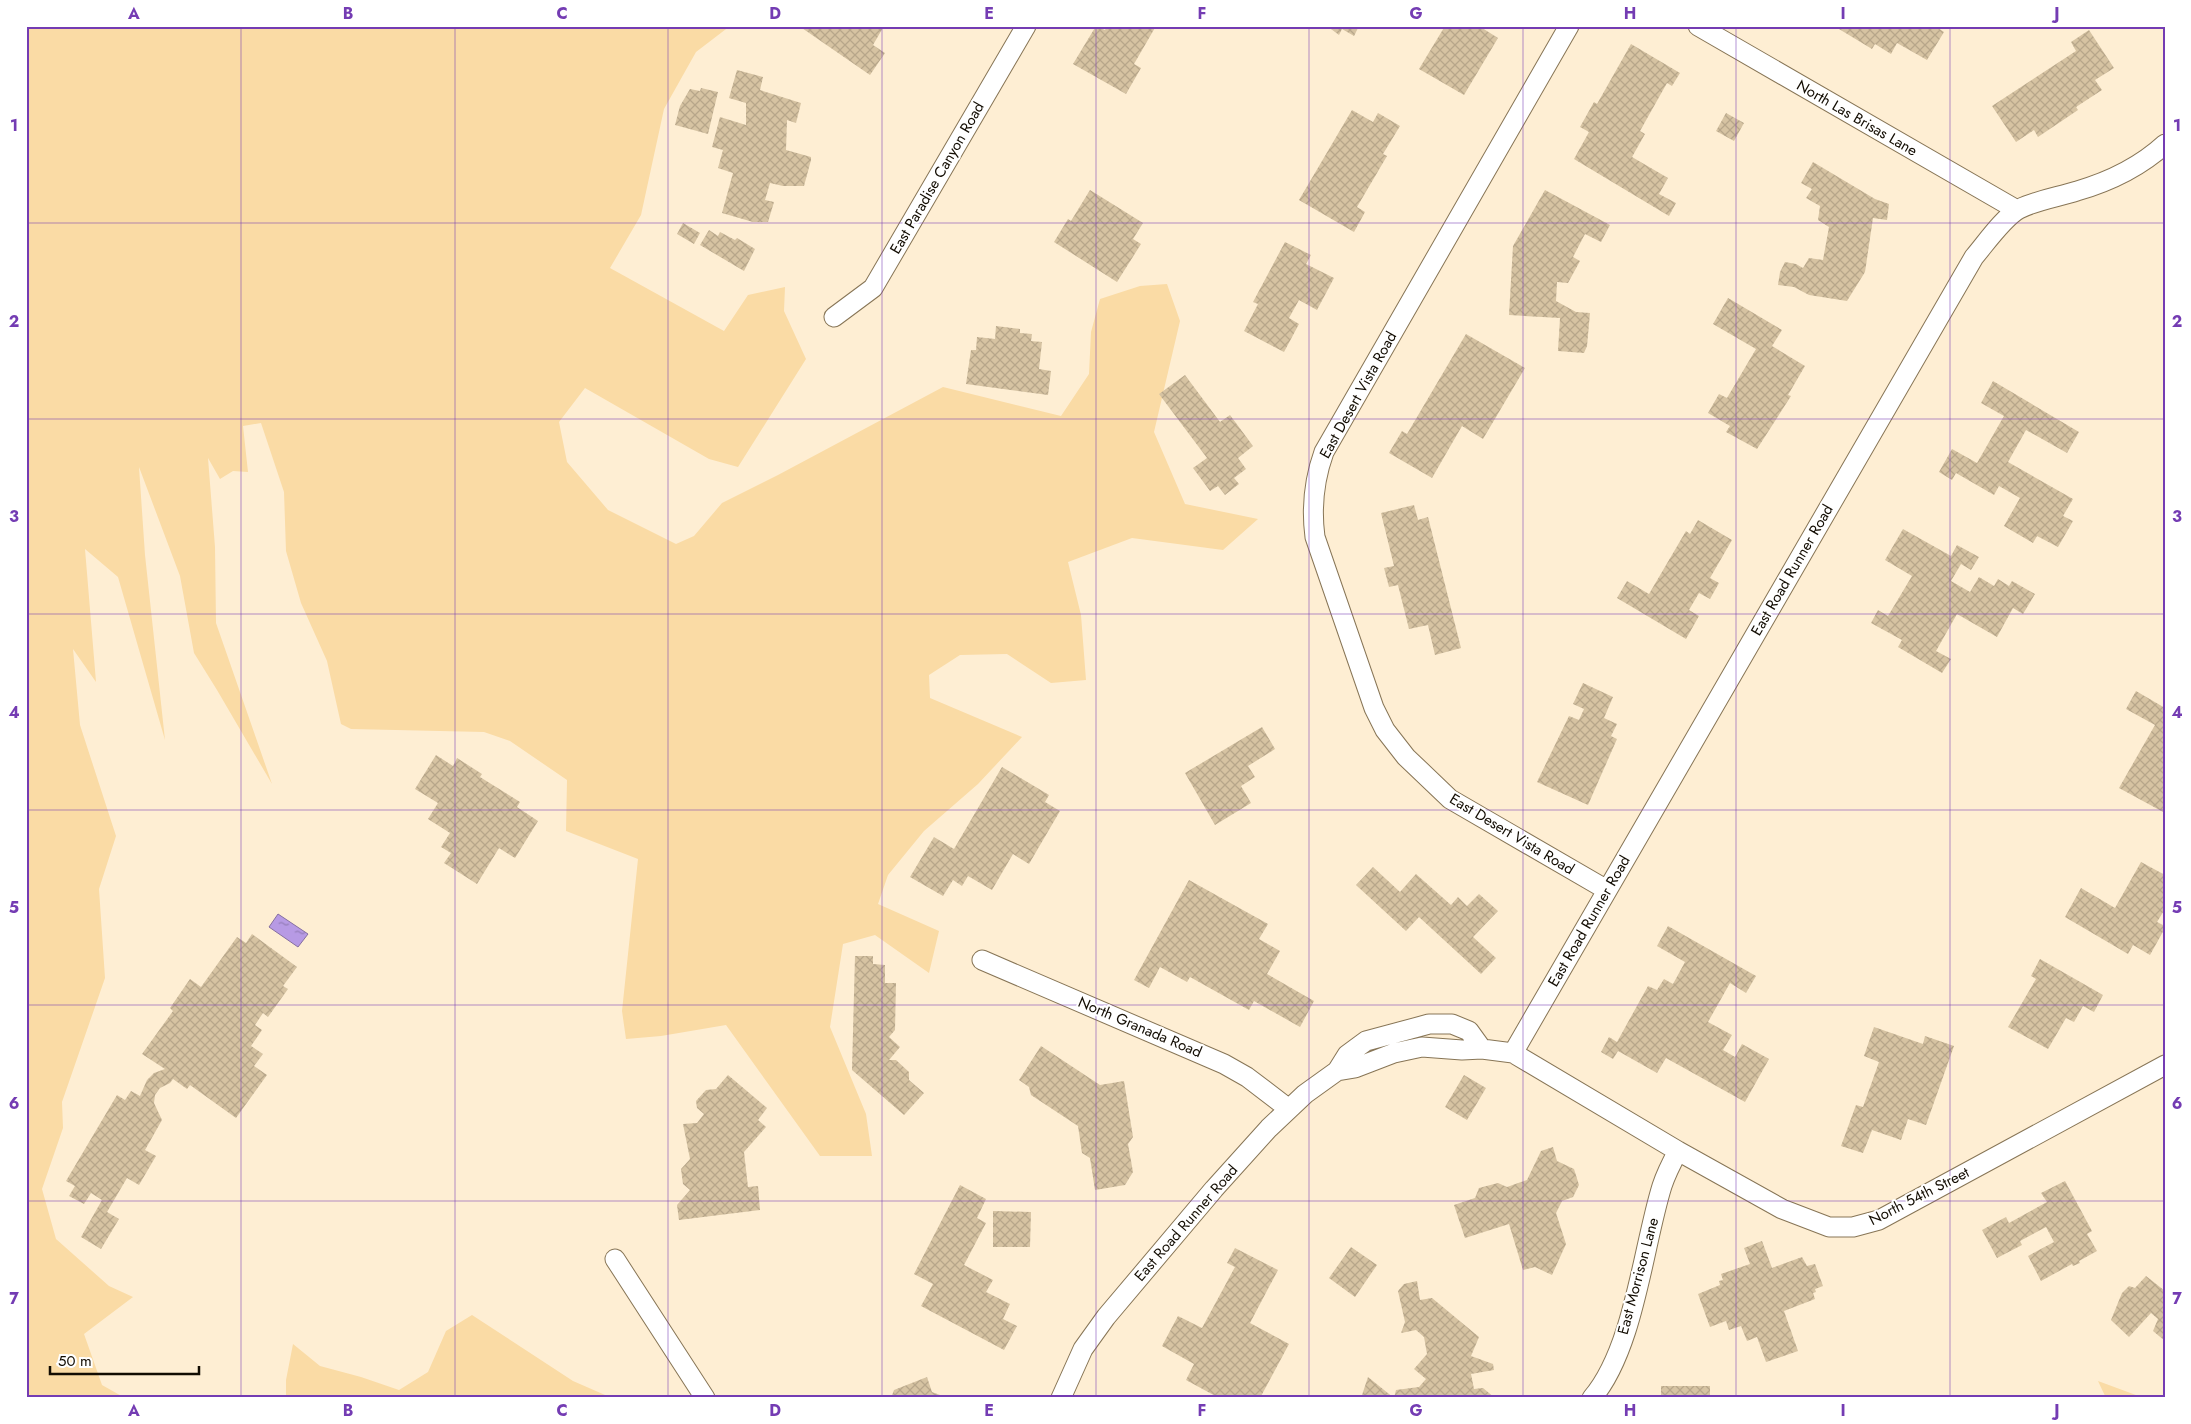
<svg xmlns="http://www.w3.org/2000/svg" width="2191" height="1424" font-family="Jost,sans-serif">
	<defs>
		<pattern id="water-ripples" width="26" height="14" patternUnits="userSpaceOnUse" patternTransform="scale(1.25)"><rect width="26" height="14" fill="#b79ae4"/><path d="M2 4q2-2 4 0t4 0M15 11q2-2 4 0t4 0" fill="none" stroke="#937cb7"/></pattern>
		<pattern id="building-cross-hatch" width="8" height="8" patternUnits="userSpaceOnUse" patternTransform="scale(1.25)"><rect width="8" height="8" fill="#d6c3a2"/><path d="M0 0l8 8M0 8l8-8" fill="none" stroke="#b7a68a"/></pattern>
	</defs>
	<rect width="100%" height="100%" fill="#feeed3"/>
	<path fill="#fadba5" d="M26 26H730L696 52 664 109 641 215 610 268 724 331 748 295 785 287 784 311 806 359 738 467 709 459 585 388 559 422 567 462 608 510 676 544 694 536 722 503 778 475 943 387 1061 416 1089 374 1091 332 1100 299 1140 286 1167 284 1180 321 1154 432 1185 504 1258 519 1223 550 1132 538 1068 562 1081 615 1086 680 1051 683 1007 654 960 655 929 675 930 698 1022 737 978 784 924 831 888 875 878 904 939 931 929 973 875 935 843 944 830 1027 866 1114 872 1156H820L726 1025 661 1036 626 1039 622 1011 638 859 566 831 567 780 510 741 484 732 351 729 341 724 327 661 301 603 286 551 284 492 261 423 243 426 248 472 233 471 220 479 208 458 215 547 216 623 272 784 217 690 194 653 180 576 139 467 145 555 165 740 118 577 85 549 96 682 73 649 80 725 116 836 99 889 105 978 62 1102 63 1128 42 1189 56 1239 109 1286 133 1297 84 1334 102 1385 125 1398H26Z
		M472 1315 573 1381 612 1398H286V1380L293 1344 320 1366 361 1377 399 1390 428 1372 446 1331Z
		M2098 1381 2144 1398H2106Z"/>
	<path fill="url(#water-ripples)" stroke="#866fa0" d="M278 914 308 934 298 947 269 927Z"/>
	<path fill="url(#building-cross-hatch)" d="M799 26H884L873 45 885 53 870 75Z
		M1096 26 1105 30 1107 26H1156L1134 64 1141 68 1126 94 1073 64Z
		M1327 26H1359L1354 36 1342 29 1339 35Z
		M1445 26H1479L1498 38 1464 95 1419 69Z
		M1834 26H1935L1944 32 1927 60 1897 43 1891 54 1875 44 1872 49Z
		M2089 30 2114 68 2095 80 2102 90 2076 107 2078 110 2038 137 2034 130 2016 142 1992 106 2076 51 2071 42Z
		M1631 44 1680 73 1672 86 1667 83 1640 131 1645 134 1632 157 1668 178 1659 194 1676 203 1669 216 1574 159 1589 132 1580 127 1594 102 1597 104Z
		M737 70 763 77 760 90 801 103 796 123 787 120 786 150 811 157V160L804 186H783L770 183 765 200 774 202 768 222H753L722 213 733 173 718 168 723 150 712 147 720 117 746 125V103L729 98Z
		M701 88 718 92 708 134 675 125 680 106 690 89 700 91Z
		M1352 110 1373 122 1378 113 1400 126 1383 154 1387 156 1357 207 1365 212 1354 232 1299 200Z
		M1726 113 1744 123 1734 141 1716 131Z
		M1813 162 1875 199 1889 204 1887 220 1873 218 1865 272 1847 301 1809 295 1794 287 1778 285 1780 272 1785 262 1796 264 1803 268 1809 258 1823 260 1829 227 1818 220 1820 206 1806 198 1812 189 1801 183Z
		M1090 190 1143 223 1133 239 1141 244 1117 282 1054 242 1068 219 1071 221Z
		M1545 190 1610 225 1601 242 1585 234 1573 257 1580 261 1568 283 1557 282 1556 301 1576 312 1590 313 1587 346 1584 353 1558 351 1560 318 1509 315 1513 246Z
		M683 223 700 233 694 244 677 234Z
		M709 230 718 236 720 232 735 240 737 238 755 249 744 271 700 245Z
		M1285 242 1311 255 1306 264 1334 278 1317 310 1299 300 1289 318 1299 324 1284 352 1244 331 1258 304 1253 302Z
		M1728 298 1782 330 1772 346 1805 366 1788 395 1791 396 1757 449 1726 432 1730 426 1708 413 1719 394 1727 398 1756 349 1713 324Z
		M996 326 1020 329V333L1032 334 1031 341 1042 342 1039 369 1051 371 1048 395 966 384 971 350H976L977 337 995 339Z
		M1466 334 1525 368 1483 439 1462 426 1432 478 1389 453 1402 431 1407 434Z
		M1185 375 1220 422 1230 415 1253 446 1238 458 1246 469 1234 478 1239 484 1225 495 1218 486 1210 491 1193 468 1207 458 1159 394Z
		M1993 381 2079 432 2067 453 2026 430 2008 462 2073 499 2063 516 2073 521 2058 547 2037 536 2033 543 2004 526 2020 498 1999 486 1994 495 1956 473 1952 480 1939 472 1952 449 1977 463 2004 416 1981 403Z
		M1414 505 1418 520 1428 517 1461 648 1435 655 1428 625 1409 629 1398 585 1389 587 1384 568 1394 566 1381 513Z
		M1698 520 1732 540 1710 578 1719 583 1710 599 1699 593 1689 610 1699 616 1686 639 1617 598 1627 581 1649 594 1686 531 1690 534Z
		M1903 529 1951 556 1957 545 1979 557 1971 570 1961 564 1951 581 1970 592 1979 577 1994 586 1998 579 2009 586 2012 581 2035 594 2023 614 2013 608 1997 637 1957 614 1936 651 1951 659 1942 673 1898 647 1902 640 1871 623 1878 610 1888 616 1912 576 1885 560Z
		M1583 683 1613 697 1604 718 1617 724 1611 736 1617 739 1588 805 1537 782 1569 716 1579 720 1584 709 1573 704Z
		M2136 691 2165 708V813L2119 788 2155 725 2126 709Z
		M1262 727 1275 749 1248 766 1255 777 1241 786 1251 803 1215 825 1185 773Z
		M436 755 453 766 457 758 482 774 480 777 520 802 517 807 538 821 515 858 499 848 477 884 444 863 451 853 441 847 450 833 428 819 438 803 415 789Z
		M1002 767 1049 795 1045 802 1060 811 1029 864 1013 854 992 890 968 876 962 886 953 880 943 896 910 877 934 837 954 849Z
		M2141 862 2165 875V909L2157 922 2165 926V928L2150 955 2133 945 2128 954 2065 917 2081 888 2115 908Z
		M1373 867 1400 892 1416 874 1451 905 1458 897 1467 906 1479 894 1498 911 1473 937 1496 958 1481 974 1419 917 1406 931 1356 885Z
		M1189 880 1268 924 1259 939 1280 951 1267 974 1314 1001 1300 1027 1254 1001 1249 1010 1190 977 1187 982 1160 967 1149 988 1134 980Z
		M1668 926 1756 976 1746 993 1730 983 1708 1022 1732 1035 1723 1050 1735 1057 1742 1044 1769 1059 1745 1102 1666 1058 1657 1073 1618 1051 1613 1059 1601 1052 1609 1037 1617 1042 1648 986 1657 990 1664 979 1673 984 1685 962 1657 946Z
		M252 934 297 967 283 986 288 989 268 1017 263 1013 255 1025 262 1030 251 1046 263 1054 254 1066 267 1075 236 1118 190 1085 187 1089 173 1079 170 1083 160 1088 155 1095 154 1103 162 1120 145 1150 156 1156 139 1185 127 1178 107 1212 119 1219 101 1249 81 1237 102 1200 91 1193 84 1204 69 1196 75 1186 66 1181 117 1095 125 1100 131 1091 140 1096 147 1080 154 1073 165 1069 142 1054 173 1011 170 1008 190 979 201 987 237 937 246 943Z
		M855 956H873V964L885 965V983H896L895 1030 889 1037 900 1047 889 1060H896L909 1072V1080L924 1093 904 1115 852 1070Z
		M2040 959 2103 995 2094 1012 2083 1006 2074 1022 2066 1018 2048 1049 2008 1027 2036 979 2031 976Z
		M1874 1027 1923 1044 1925 1036 1954 1046 1926 1125 1908 1119 1901 1140 1872 1130 1863 1153 1841 1146 1856 1105 1863 1107 1879 1062 1864 1056Z
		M1041 1046 1100 1085 1124 1081 1133 1137 1128 1144 1133 1172 1125 1185 1095 1190 1090 1158 1082 1153 1078 1126 1031 1095 1029 1087 1019 1080Z
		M728 1075 767 1108 758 1120 766 1127 744 1152 748 1187 758 1186 760 1210 679 1220 677 1205 690 1190 683 1184 681 1169 690 1159 683 1124 697 1123 704 1114 697 1108 696 1101 706 1090 716 1089Z
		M1464 1075 1486 1088 1467 1120 1445 1107Z
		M1553 1147 1557 1161 1574 1169 1579 1185 1573 1197 1562 1201 1556 1213 1566 1244 1552 1275 1535 1267 1523 1270 1509 1224 1465 1238 1454 1205 1475 1198 1479 1188 1498 1183 1507 1187 1527 1180 1541 1151Z
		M2065 1181 2092 1231 2087 1234 2097 1251 2079 1261 2080 1263 2073 1266 2072 1264 2041 1281 2028 1256 2054 1242 2046 1227 2020 1241 2022 1245 1997 1258 1982 1230 2006 1217 2009 1223 2047 1202 2041 1193Z
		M960 1185 986 1199 977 1218 986 1223 964 1265 993 1280 986 1292 1010 1304 1003 1319 1017 1326 1004 1350 921 1306 933 1284 914 1274Z
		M993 1211 1031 1212 1030 1247H993Z
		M1762 1241 1772 1268 1802 1257 1807 1266 1815 1264 1823 1286 1815 1289 1816 1292 1813 1293 1815 1299 1784 1311 1798 1351 1766 1362 1757 1337 1747 1341 1741 1326 1729 1330 1726 1321 1710 1327 1698 1294 1720 1285 1719 1281 1723 1280 1721 1274 1750 1264 1744 1248Z
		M1351 1247 1377 1265 1355 1297 1329 1278Z
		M1235 1248 1278 1270 1250 1323 1289 1344 1260 1398H1219L1186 1380 1194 1364 1162 1346 1178 1316 1202 1328 1235 1267 1227 1263Z
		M2146 1276 2165 1291V1341L2153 1331 2158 1319 2151 1313 2129 1337 2111 1320 2122 1293 2129 1286 2135 1288Z
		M1417 1281 1420 1300 1432 1298 1479 1337 1471 1356 1493 1364 1494 1370 1471 1374 1474 1389 1483 1388 1495 1398H1361L1368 1377 1394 1398 1396 1390 1419 1387 1426 1379 1414 1369 1427 1354 1424 1337 1416 1330 1401 1333 1405 1322 1398 1291 1404 1284Z
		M927 1377 932 1392 940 1395 941 1398H891L894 1390Z
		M1661 1386H1710V1398H1661Z"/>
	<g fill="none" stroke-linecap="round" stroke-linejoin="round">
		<g stroke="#877556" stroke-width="21">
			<path id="minor" d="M1569 26 1324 452C1314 480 1311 507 1315 537L1374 708 1385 730 1406 757 1450 799 1607 890
				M1698 26 2017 210
				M834 317 873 288 1026 26
				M982 960 1224 1064 1247 1077 1289 1109
				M1513 1053 1974 257C1986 243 2003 218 2019 209 2037 200 2058 197 2077 191 2108 182 2141 166 2165 144
				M1337 1071 1355 1068 1394 1053 1422 1047 1462 1050 1482 1049 1513 1053 1678 1151 1782 1209 1829 1227H1853L1879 1220 2165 1065
				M615 1259 705 1398
				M1061 1398 1083 1349 1106 1317 1214 1189 1269 1128 1305 1094 1337 1071 1347 1055 1366 1041 1429 1024H1452L1469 1031 1482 1049
				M1592 1398C1634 1349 1643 1247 1662 1186 1666 1174 1672 1162 1678 1151"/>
		</g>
		<use href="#minor" stroke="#fff" stroke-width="19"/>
	</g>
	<path fill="none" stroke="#743cb3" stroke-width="1" stroke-opacity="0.55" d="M241 26V1398M455 26V1398M668 26V1398M882 26V1398M1096 26V1398M1309 26V1398M1523 26V1398M1736 26V1398M1950 26V1398M26 223H2165M26 419H2165M26 614H2165M26 810H2165M26 1005H2165M26 1201H2165"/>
	<g text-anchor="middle" stroke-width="4" stroke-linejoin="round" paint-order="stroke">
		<g font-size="15" fill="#120c02" stroke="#fff">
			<text transform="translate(1857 118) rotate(30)" y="5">North Las Brisas Lane</text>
			<text transform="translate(937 178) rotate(-60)" y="5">East Paradise Canyon Road</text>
			<text transform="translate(1358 395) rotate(-61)" y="5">East Desert Vista Road</text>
			<text transform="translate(1792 570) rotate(-60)" y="5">East Road Runner Road</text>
			<text transform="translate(1512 834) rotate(31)" y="5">East Desert Vista Road</text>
			<text transform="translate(1589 921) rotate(-60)" y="5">East Road Runner Road</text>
			<text transform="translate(1140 1027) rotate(23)" y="5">North Granada Road</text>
			<text transform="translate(1919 1196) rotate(-27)" y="5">North 54th Street</text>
			<text transform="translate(1186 1223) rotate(-49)" y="5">East Road Runner Road</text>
			<text transform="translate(1638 1276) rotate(-75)" y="5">East Morrison Lane</text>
		</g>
	</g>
	<rect width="2191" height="1424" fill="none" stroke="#ffffff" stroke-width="55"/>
	<path d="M50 1366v8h149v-8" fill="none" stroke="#120c02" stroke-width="2.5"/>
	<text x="58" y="1366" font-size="15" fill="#120c02" stroke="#ffffff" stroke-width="4" paint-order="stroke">50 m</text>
	<rect x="28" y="28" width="2136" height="1368" fill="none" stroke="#743cb3" stroke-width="2"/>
	<g font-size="16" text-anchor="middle" font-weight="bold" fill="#743cb3">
		<text x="134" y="19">A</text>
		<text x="348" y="19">B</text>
		<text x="562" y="19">C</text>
		<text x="775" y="19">D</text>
		<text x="989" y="19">E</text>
		<text x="1202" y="19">F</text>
		<text x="1416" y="19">G</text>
		<text x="1630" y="19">H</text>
		<text x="1843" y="19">I</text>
		<text x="2057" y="19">J</text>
		<text x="14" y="131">1</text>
		<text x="2177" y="131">1</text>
		<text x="14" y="327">2</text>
		<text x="2177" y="327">2</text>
		<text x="14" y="522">3</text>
		<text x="2177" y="522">3</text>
		<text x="14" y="718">4</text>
		<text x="2177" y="718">4</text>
		<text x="14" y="913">5</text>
		<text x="2177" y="913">5</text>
		<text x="14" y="1109">6</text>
		<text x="2177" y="1109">6</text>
		<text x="14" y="1304">7</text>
		<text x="2177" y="1304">7</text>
		<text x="134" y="1416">A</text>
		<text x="348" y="1416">B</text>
		<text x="562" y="1416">C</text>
		<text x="775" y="1416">D</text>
		<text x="989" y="1416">E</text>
		<text x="1202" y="1416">F</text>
		<text x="1416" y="1416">G</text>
		<text x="1630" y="1416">H</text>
		<text x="1843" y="1416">I</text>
		<text x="2057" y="1416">J</text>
	</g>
</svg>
